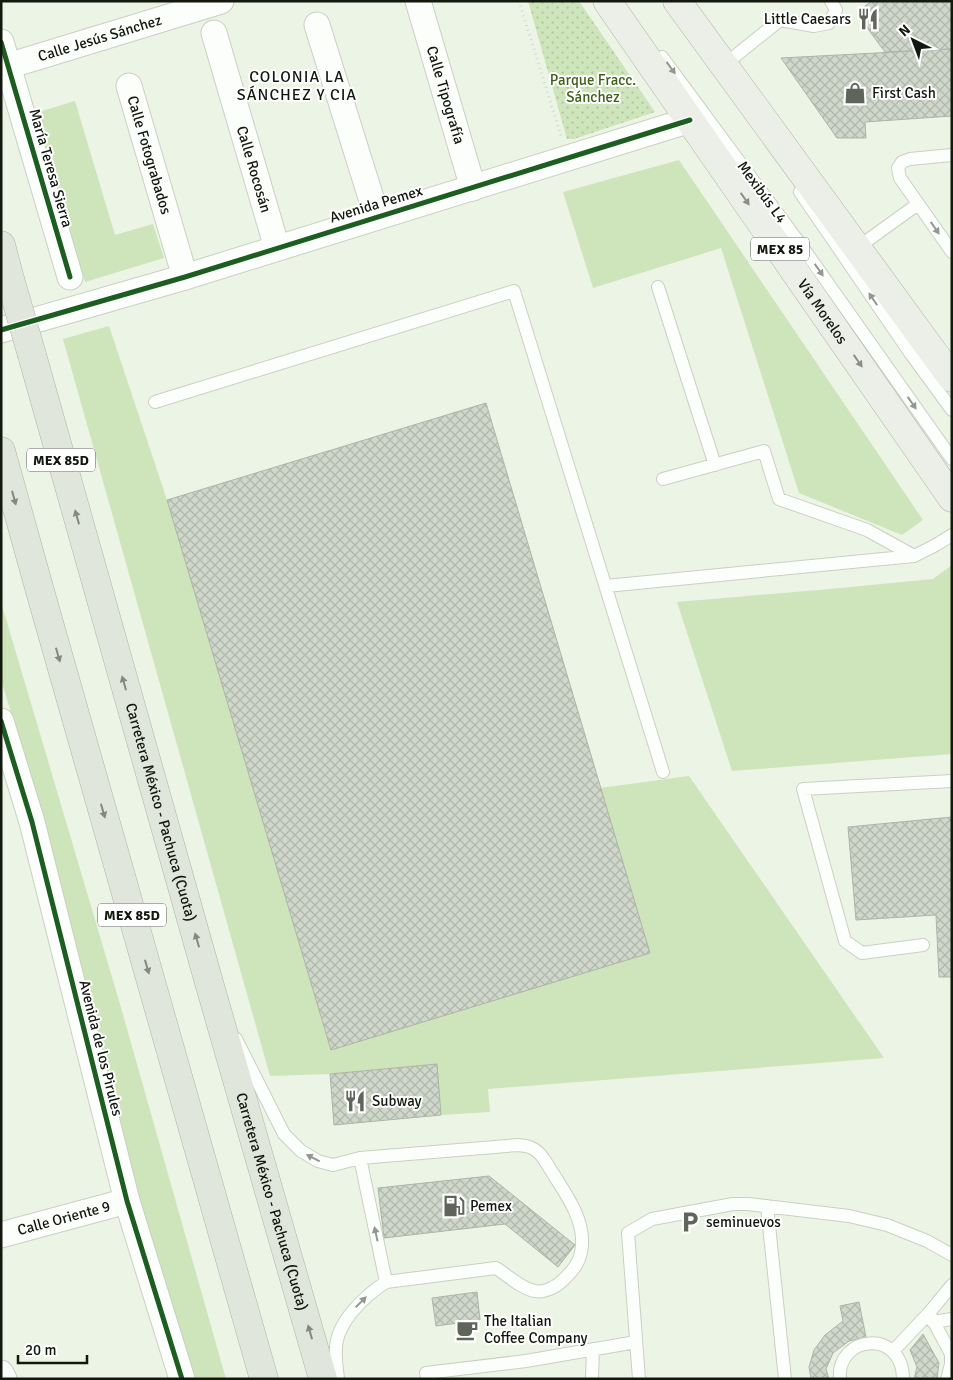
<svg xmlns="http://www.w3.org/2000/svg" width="953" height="1380" font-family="Signika,sans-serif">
	<defs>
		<pattern id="park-dots" width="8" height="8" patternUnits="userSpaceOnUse" patternTransform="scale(1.25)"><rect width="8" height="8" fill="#cee4bb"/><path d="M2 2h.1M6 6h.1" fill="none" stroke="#b0c3a0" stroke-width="1.8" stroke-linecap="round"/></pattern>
		<pattern id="building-cross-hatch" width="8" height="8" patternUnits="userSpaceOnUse" patternTransform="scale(1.25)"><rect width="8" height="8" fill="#cfd6ca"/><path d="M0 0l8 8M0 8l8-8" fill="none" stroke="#b1b7ac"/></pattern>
	</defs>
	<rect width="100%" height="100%" fill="#ecf5e5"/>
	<path fill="#cee4bb" d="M75 101 115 235 153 224 164 258 85 282 35 113Z
		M679 160 923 520 902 535 799 493 721 248 593 288 563 192Z
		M109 326 167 500 331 1050 600 788 689 776 884 1058 488 1089 490 1112 441 1115 436 1064 330 1074 270 1076 63 339Z
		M952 565V754L732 771 677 602 830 589 933 579Z
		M1 602 120 1004 226 1379H191L140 1200 44 820 1 680Z"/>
	<path fill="url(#park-dots)" d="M528 1H579L655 112 574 139H567Z"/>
	<path fill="url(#building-cross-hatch)" stroke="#adb4a8" d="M872 1H952V49L885 52 865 25V6Z
		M952 49V116L865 122 866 138H837L781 58Z
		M486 403 650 953 331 1050 167 500Z
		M952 817V977H939L936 915 856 920 848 827Z
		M437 1064 441 1115 334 1125 330 1074Z
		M489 1176 575 1245 558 1267 505 1224 384 1238 378 1188Z
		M477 1292 480 1320 436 1326 432 1298Z
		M859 1302 866 1337 849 1341 833 1353 826 1369 829 1379H811L809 1367 814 1350 825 1335 843 1321 840 1306Z
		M923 1334 939 1363 937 1379H914L917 1367 910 1350Z"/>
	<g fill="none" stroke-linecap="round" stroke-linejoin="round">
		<g stroke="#c9d0c3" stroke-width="14">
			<path id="lane" d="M662 57 803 248 952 459
				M724 65 780 20 814 26 829 23 836 10 831 1
				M952 155 910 159 902 162 898 168 900 178 952 252
				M800 192 911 354 952 410
				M857 248 918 204
				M658 287 715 465
				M155 402 514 291 663 772
				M663 479 764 451 779 499 867 530 914 556
				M606 586 914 556 934 546 952 535
				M923 945 862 953 845 941 803 789 952 781
				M236 1039 284 1134 301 1151 318 1161 333 1165 360 1158 518 1145C527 1146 533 1147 539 1153 544 1158 548 1166 552 1172 565 1193 584 1218 582 1245 581 1261 574 1270 562 1281 556 1287 544 1293 535 1291 522 1289 507 1275 496 1268L386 1282C366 1295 337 1321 336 1348 335 1358 337 1369 338 1379
				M360 1158 386 1282
				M767 1206 785 1379
				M933 1322 952 1319
				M893 1351 929 1313
				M428 1379 426 1373 526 1361 636 1342
				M592 1379 593 1349
				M639 1379 628 1233 652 1219 733 1204H748L849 1216 887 1225 927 1241 952 1255
				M840 1379C836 1335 903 1328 903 1379
				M947 1379 951 1364V1354L929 1313 952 1285"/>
		</g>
		<g stroke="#c9d0c3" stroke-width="27">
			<g id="street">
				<path id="s1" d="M418 1 473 188"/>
				<path d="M317 25 377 217"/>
				<path id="s2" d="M214 33 277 248"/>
				<path d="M1 42 70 277"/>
				<path id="s3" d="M8 66 221 1"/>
				<path id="s4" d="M129 86 185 277"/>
				<path d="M1 330 185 277 690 120"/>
				<path d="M1 721 32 822 127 1201 182 1379"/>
				<path id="s5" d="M1 1235 127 1201"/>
				<path d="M1 1373 4 1379"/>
			</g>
		</g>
		<g stroke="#acb5a4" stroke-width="29">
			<g id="primary">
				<path id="s6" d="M607 1 952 498"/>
				<path d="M677 1 952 378"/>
			</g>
		</g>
		<g stroke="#acb5a4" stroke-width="29">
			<g id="highway">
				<path d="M1 245 10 279"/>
				<path id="s7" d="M32 355 210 986 323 1379"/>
				<path d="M1 451 40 591 264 1379"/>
			</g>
		</g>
		<path stroke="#d3d6d1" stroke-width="3" stroke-dasharray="1 4" stroke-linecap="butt" d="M519 1 561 136"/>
		<use href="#lane" stroke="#fcfefb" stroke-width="12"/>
		<use href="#street" stroke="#fcfefb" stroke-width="25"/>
		<use href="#primary" stroke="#ebefe8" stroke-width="28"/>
		<use href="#highway" stroke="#e0e6db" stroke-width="28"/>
		<g stroke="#acb5a4" stroke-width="29" stroke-linecap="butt">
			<path id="highway-bridge" d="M10 279 32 355"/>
		</g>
		<use href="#highway-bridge" stroke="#e0e6db" stroke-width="28"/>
		<g stroke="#fff" stroke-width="8">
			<path id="cycleway" d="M1 42 70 277
				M1 330 185 277 690 120
				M1 721 32 822 127 1201 182 1379"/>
		</g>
		<use href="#cycleway" stroke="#1b5e20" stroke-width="5"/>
	</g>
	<defs><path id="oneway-solid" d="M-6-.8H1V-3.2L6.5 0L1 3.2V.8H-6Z" transform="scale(1.25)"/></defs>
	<g fill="#939691">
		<use href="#oneway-solid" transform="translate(671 68) rotate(54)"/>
		<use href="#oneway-solid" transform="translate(935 228) rotate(55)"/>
		<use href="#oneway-solid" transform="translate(819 270) rotate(55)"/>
		<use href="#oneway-solid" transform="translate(873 299) rotate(-124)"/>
		<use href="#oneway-solid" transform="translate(912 403) rotate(55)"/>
		<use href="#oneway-solid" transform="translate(313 1158) rotate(-153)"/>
		<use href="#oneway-solid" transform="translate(376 1234) rotate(-102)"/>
		<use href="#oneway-solid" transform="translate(361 1302) rotate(-44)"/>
	</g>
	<g fill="#8a8e86">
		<use href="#oneway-solid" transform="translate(745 199) rotate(55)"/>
		<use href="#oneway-solid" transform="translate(858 361) rotate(55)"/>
	</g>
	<g fill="#84897f">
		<use href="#oneway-solid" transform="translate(14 498) rotate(75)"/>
		<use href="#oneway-solid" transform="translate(77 517) rotate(-106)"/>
		<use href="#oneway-solid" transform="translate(58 655) rotate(74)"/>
		<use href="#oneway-solid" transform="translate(124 683) rotate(-106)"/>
		<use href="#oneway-solid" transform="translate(103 811) rotate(74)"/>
		<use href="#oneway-solid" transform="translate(197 940) rotate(-106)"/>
		<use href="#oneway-solid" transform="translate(147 967) rotate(74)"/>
		<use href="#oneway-solid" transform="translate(310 1332) rotate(-106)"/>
	</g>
	<defs>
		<g id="restaurant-bare" transform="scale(1.725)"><path d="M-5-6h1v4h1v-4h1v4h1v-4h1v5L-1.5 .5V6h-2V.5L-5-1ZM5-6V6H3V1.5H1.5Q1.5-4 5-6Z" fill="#5f655a" stroke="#fff" stroke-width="2.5" paint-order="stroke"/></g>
		<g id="shop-bare" transform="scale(1.725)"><path d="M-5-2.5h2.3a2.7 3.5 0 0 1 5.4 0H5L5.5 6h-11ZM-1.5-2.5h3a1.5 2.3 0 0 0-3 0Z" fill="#5f655a" stroke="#fff" stroke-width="2.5" paint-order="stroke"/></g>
		<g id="fuel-bare" transform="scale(1.725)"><path d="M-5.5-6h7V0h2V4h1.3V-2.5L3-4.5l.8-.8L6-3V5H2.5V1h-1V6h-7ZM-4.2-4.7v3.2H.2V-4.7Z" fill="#5f655a" stroke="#fff" stroke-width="2.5" paint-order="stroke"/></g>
		<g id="parking-bare" transform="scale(1.725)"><path d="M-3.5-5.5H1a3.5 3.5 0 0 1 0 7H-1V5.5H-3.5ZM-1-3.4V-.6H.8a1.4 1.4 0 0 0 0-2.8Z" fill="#5f655a" stroke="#fff" stroke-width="2.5" paint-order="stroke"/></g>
		<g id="cafe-bare" transform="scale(1.725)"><path d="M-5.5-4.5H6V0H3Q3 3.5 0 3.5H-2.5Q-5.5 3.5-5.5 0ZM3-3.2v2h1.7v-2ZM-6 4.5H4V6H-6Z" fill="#5f655a" stroke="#fff" stroke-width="2.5" paint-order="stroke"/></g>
	</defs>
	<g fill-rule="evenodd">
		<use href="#restaurant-bare" x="868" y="19"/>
		<use href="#shop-bare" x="855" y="93"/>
		<use href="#restaurant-bare" x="355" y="1101"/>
		<use href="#fuel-bare" x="454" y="1206"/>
		<use href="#parking-bare" x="690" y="1222"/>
		<use href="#cafe-bare" x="467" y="1330"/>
	</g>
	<g text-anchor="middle" stroke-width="4" stroke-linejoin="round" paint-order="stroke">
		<g fill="#fff" stroke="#5a5d57" stroke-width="1">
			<rect x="751" y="237.5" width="58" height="23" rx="4"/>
			<rect x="27" y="448.5" width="68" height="23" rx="4"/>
			<rect x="98" y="903.5" width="68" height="23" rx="4"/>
		</g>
		<g font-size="14" font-weight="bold" fill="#13180f">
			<text x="780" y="254">MEX 85</text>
			<text x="61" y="465">MEX 85D</text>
			<text x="132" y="920">MEX 85D</text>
		</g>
		<g font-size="15" fill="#13180f" stroke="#fff" text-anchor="start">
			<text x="851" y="24" text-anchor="end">Little Caesars</text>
			<text x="872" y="98">First Cash</text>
			<text x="372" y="1106">Subway</text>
			<text x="470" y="1211">Pemex</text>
			<text x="706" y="1227">seminuevos</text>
			<text x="484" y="1326">The Italian<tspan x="484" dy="17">Coffee Company</tspan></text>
		</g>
		<g font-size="15" fill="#13180f" stroke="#fff">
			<text dy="5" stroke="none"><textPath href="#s3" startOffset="96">Calle Jesús Sánchez</textPath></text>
			<text dy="5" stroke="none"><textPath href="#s1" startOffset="98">Calle Tipografía</textPath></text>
			<text dy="5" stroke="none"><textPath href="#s4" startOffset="72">Calle Fotograbados</textPath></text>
			<text transform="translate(51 168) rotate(74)" y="5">María Teresa Sierra</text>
			<text dy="5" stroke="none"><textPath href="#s2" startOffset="142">Calle Rocosán</textPath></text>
			<text transform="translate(762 192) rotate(54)" y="5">Mexibús L4</text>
			<text transform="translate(376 204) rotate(-17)" y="5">Avenida Pemex</text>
			<text dy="5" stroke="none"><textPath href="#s6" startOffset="378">Vía Morelos</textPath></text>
			<text dy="5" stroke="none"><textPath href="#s7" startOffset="475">Carretera México - Pachuca (Cuota)</textPath></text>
			<text transform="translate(101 1048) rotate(76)" y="5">Avenida de los Pirules</text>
			<text dy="5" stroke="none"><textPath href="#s7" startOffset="880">Carretera México - Pachuca (Cuota)</textPath></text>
			<text dy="5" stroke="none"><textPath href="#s5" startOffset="65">Calle Oriente 9</textPath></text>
		</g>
		<g font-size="15" fill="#3e5f17" stroke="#fff">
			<text x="593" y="85">Parque Fracc.<tspan x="593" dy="17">Sánchez</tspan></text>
		</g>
		<g font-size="16" letter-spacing="1" fill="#13180f" stroke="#fff">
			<text x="297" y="82">COLONIA LA<tspan x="297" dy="18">SÁNCHEZ Y CIA</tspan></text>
		</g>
	</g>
	<rect width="953" height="1380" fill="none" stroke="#13180f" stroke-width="5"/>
	<g transform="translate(913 40) rotate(318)" stroke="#ffffff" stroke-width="4" paint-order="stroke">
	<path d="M0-4L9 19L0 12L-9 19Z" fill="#13180f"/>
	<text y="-8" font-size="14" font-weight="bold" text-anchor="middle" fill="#13180f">N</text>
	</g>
	<path d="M18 1355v8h69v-8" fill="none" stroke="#13180f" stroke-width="2.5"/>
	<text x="25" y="1355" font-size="15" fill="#13180f" stroke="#ffffff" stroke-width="4" paint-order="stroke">20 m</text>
</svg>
